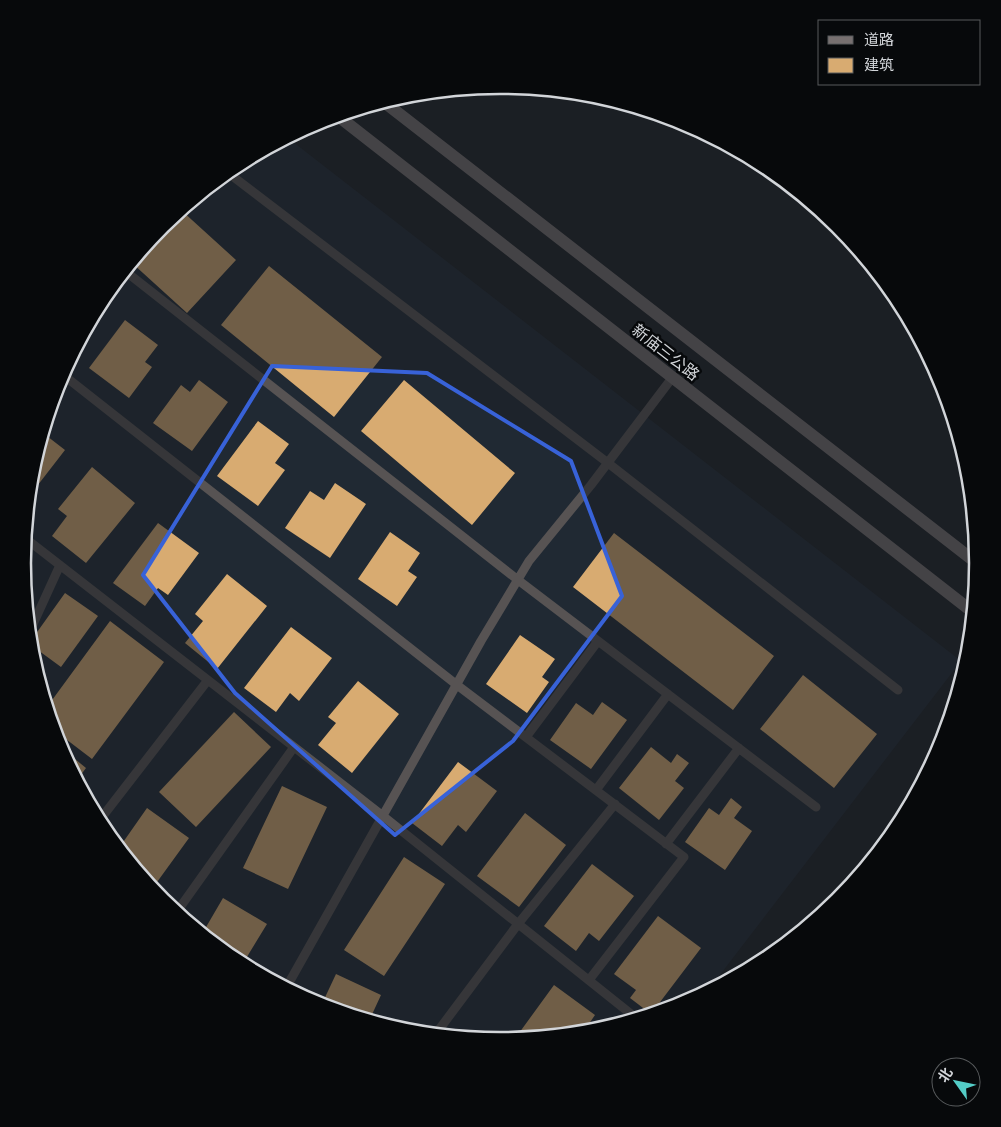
<svg xmlns="http://www.w3.org/2000/svg" width="1001" height="1127" font-family="'PT Sans','Noto Sans SC',sans-serif">
	<rect width="100%" height="100%" fill="#1b1f24"/>
	<path fill="#202933" d="M288 138 961 661 706 993 683 1005 593 1032 500 1041 407 1032 317 1005 235 961 162 901 103 829 59 746 32 656 23 564 32 470 59 380 103 298 163 225 235 166Z"/>
	<path fill="#d8ab71" d="M181 210 236 260 187 313 132 263 163 225Z
		M269 266 382 357 334 417 221 325Z
		M125 320 158 345 145 362 152 367 129 398 89 368Z
		M199 380 228 402 192 451 153 423 181 385 190 392Z
		M404 380 515 473 472 525 361 431Z
		M258 421 289 444 275 463 285 470 258 506 217 476Z
		M43 433 65 450 34 490 30 487 32 470Z
		M92 467 135 503 86 563 52 536 67 516 58 509Z
		M335 483 366 504 330 558 285 528 310 491 324 500Z
		M158 523 199 553 168 595 158 588 145 606 113 583Z
		M390 532 420 553 408 571 417 577 397 606 358 579Z
		M614 533 774 656 733 710 573 587Z
		M227 574 267 606 217 669 185 643 203 621 195 614Z
		M65 593 98 616 61 667 31 645 30 642Z
		M110 621 164 662 92 759 54 730 47 707Z
		M291 627 332 658 299 701 290 693 276 712 244 688Z
		M520 635 555 659 542 677 549 682 527 713 486 684Z
		M803 675 877 734 834 788 760 729Z
		M358 681 399 714 352 773 318 745 336 723 328 717Z
		M602 702 627 720 591 769 550 740 576 703 593 715Z
		M234 712 271 747 196 827 159 792Z
		M59 746 86 768 77 780Z
		M651 747 671 763 677 754 689 763 675 781 684 788 659 820 619 788Z
		M458 762 497 791 466 832 458 825 442 846 412 823Z
		M282 786 327 807 288 889 243 868Z
		M731 798 742 807 734 818 752 831 725 870 685 842 709 808 719 815Z
		M147 808 189 838 152 889 119 848Z
		M525 813 566 845 519 907 477 876Z
		M404 857 445 884 384 976 344 950Z
		M592 864 634 896 599 941 589 933 576 951 544 926Z
		M223 898 267 924 242 965 235 961 202 934Z
		M658 916 701 948 651 1014 630 998 636 990 614 974Z
		M336 974 381 995 369 1021 321 1006Z
		M554 985 595 1015 582 1034 514 1040Z"/>
	<g fill="none" stroke-linecap="round" stroke-linejoin="round">
		<path stroke="#575353" stroke-width="9" d="M227 172 608 463 898 690
			M125 271 518 580 816 807
			M62 374 457 685 684 857 589 980
			M25 538 383 816 631 1014 635 1020
			M29 633 60 565
			M526 737 598 641
			M596 790 668 694
			M99 821 208 680
			M666 844 739 748
			M176 913 294 747
			M286 988 481 641 529 561 591 485 672 378
			M435 1035 518 924 615 804"/>
		<path stroke="#777070" stroke-width="12" d="M384 102 978 564
			M338 116 974 613"/>
	</g>
	<path d="M0 0H1001V1127H0ZM272 366 427 373 571 461 622 596 513 741 395 835 235 693 143 575Z" fill="#1b1f24" fill-opacity=".55" fill-rule="evenodd"/>
	<path fill="none" stroke="#3862d8" stroke-width="4" stroke-linejoin="round" d="M272 366 427 373 571 461 622 596 513 741 395 835 235 693 143 575Z"/>
	<g text-anchor="middle" stroke-width="5" stroke-linejoin="round" paint-order="stroke">
		<g font-size="16" fill="#d2d5d9" stroke="#07090b">
			<text transform="translate(666 352) rotate(38)" y="6">新庙三公路</text>
		</g>
	</g>
	<path d="M0 0H1001V1127H0ZM31 563a469 469 0 1 1 938 0a469 469 0 1 1-938 0Z" fill="#07090b" fill-rule="evenodd"/>
	<path fill="none" stroke="#d2d5d9" stroke-width="2.5" d="M31 563a469 469 0 1 1 938 0a469 469 0 1 1-938 0Z"/>
	<rect x="818" y="20" width="162" height="65" fill="#07090b" stroke="#585b5d"/>
	<rect x="828" y="36" width="25" height="8" fill="#777070" stroke="#585b5d"/>
	<text x="864" y="45" font-size="15" fill="#d2d5d9">道路</text>
	<rect x="828" y="58" width="25" height="15" fill="#d8ab71" stroke="#585b5d"/>
	<text x="864" y="70" font-size="15" fill="#d2d5d9">建筑</text>
	<g transform="translate(956 1082) rotate(303)"><circle r="24" fill="#07090b" stroke="#585b5d"/>
	<path d="M0-4L9 19L0 12L-9 19Z" fill="#54cdc7"/>
	<text y="-8" font-size="14" font-weight="bold" text-anchor="middle" fill="#d2d5d9">北</text>
	</g>
</svg>
